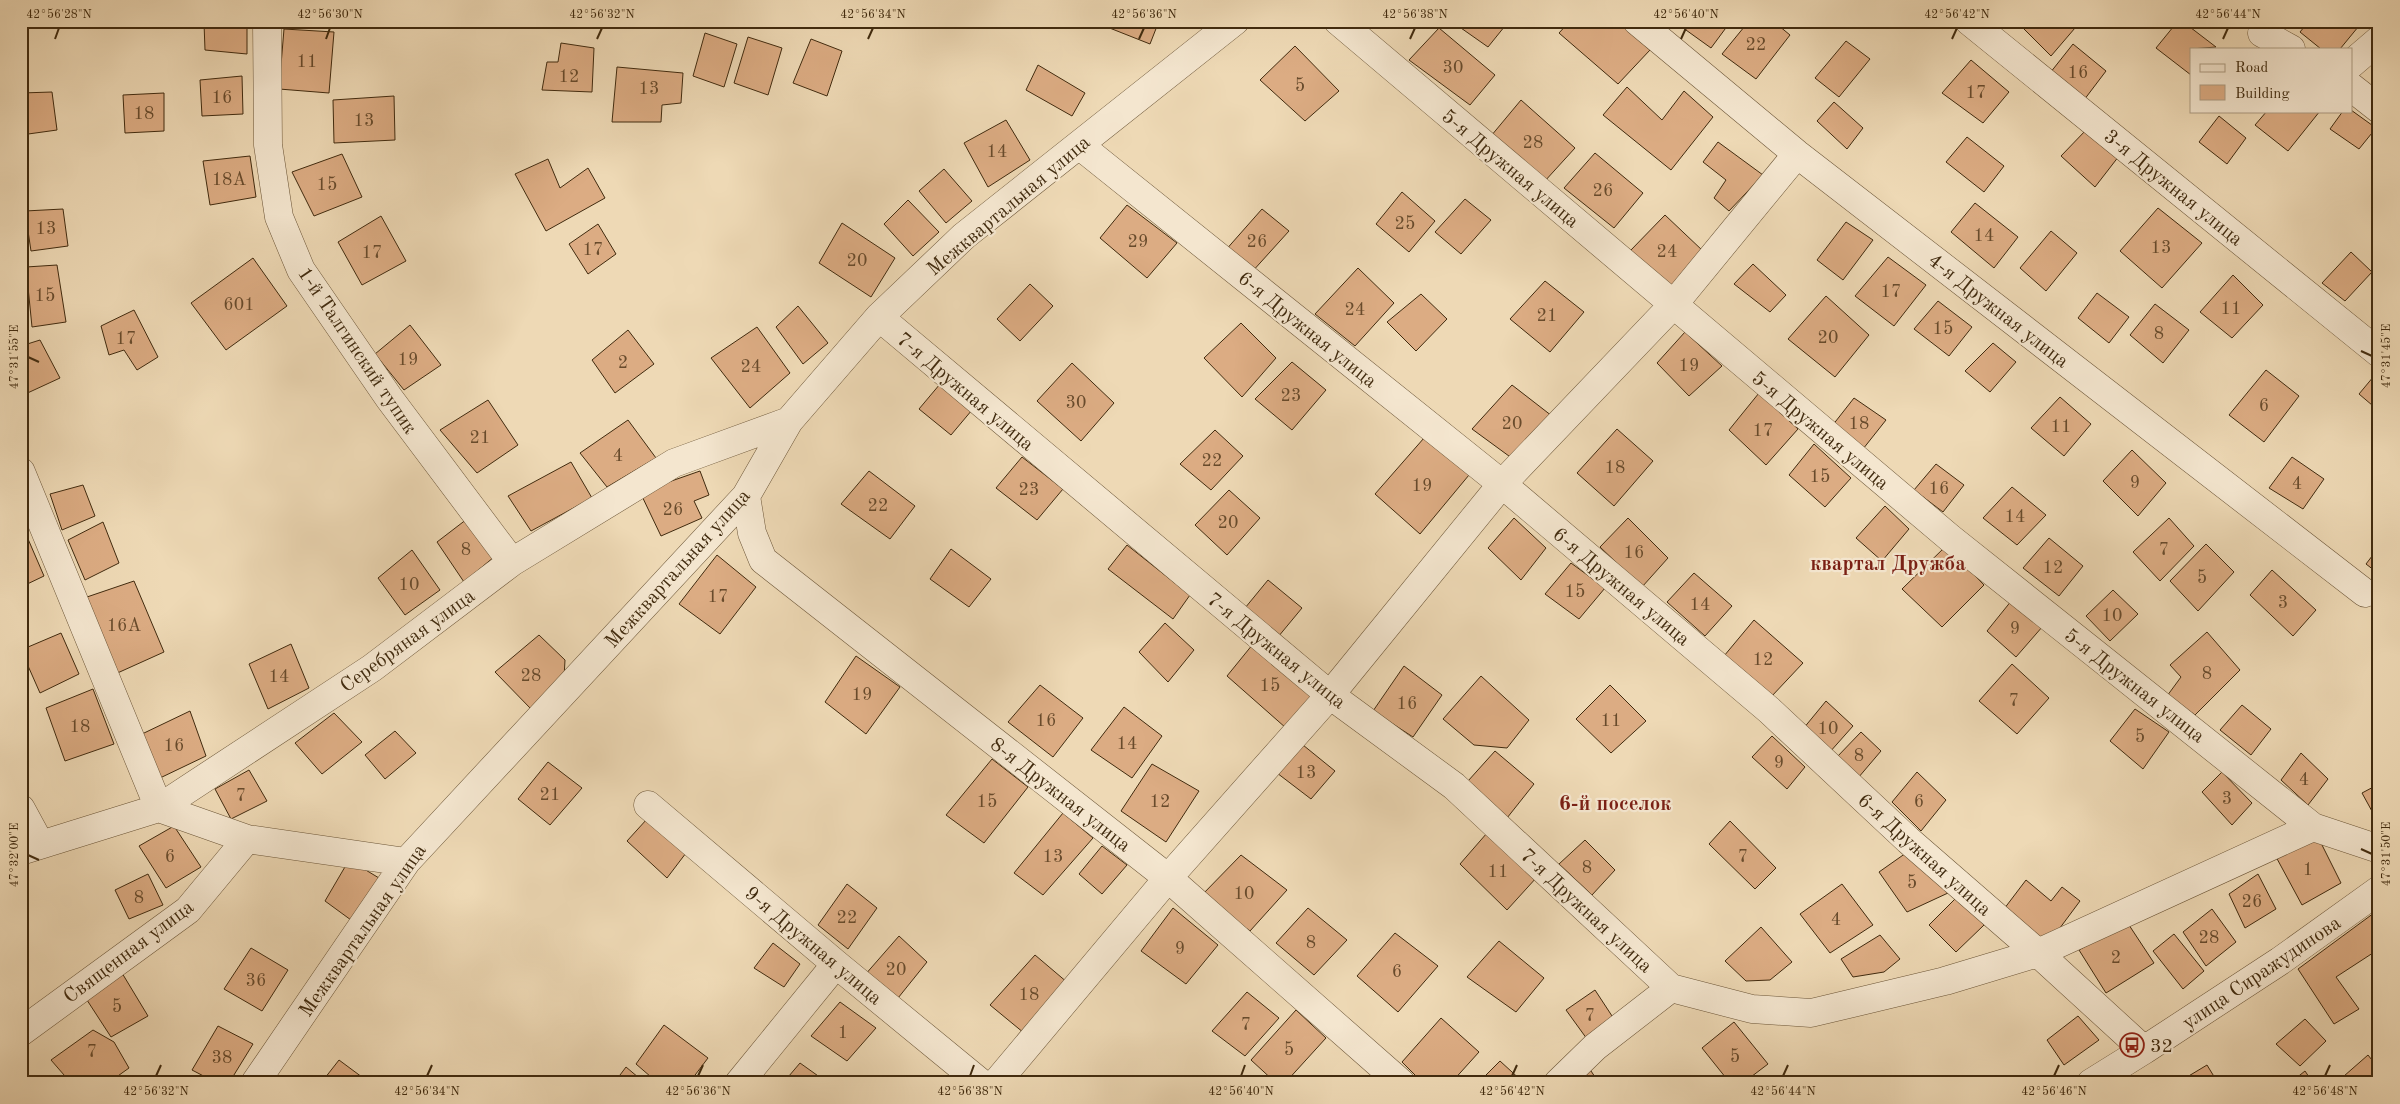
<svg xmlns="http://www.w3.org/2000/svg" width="2400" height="1104" font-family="'Old Standard TT',serif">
	<rect width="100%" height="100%" fill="#eed9b5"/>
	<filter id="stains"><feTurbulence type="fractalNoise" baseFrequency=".004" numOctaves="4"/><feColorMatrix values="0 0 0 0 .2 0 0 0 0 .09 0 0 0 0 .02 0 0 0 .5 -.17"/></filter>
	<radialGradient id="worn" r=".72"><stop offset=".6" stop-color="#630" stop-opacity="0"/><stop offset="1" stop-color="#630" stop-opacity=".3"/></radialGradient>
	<path fill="#dcac83" stroke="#412b0f" d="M21 21H32L33 25 21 28Z
		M247 21V54L205 50 204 23Z
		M1104 21H1159L1150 44 1102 25Z
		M1451 21H1509L1488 47Z
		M1570 21H1617L1650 50 1618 84 1559 33Z
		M1682 21H1731L1711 48 1679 25Z
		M1749 21H1773L1790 35 1756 79 1722 54Z
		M2016 21H2081L2051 56Z
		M2178 21H2182L2216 47 2191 49V75L2156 48Z
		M2309 21H2363L2340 49H2321L2300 32Z
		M1439 28 1495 75 1470 105 1409 60Z
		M284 29 334 32 329 93 279 89Z
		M705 33 737 44 724 87 693 76Z
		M748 37 782 48 768 95 734 83Z
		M811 39 842 51 827 96 793 83Z
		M1846 41 1870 59 1839 97 1815 78Z
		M561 43 594 48 592 92 542 90 547 62H558Z
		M2073 44 2106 71 2084 100 2050 73Z
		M1295 46 1339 91 1305 121 1260 80Z
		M1971 60 2009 92 1983 123 1942 93Z
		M1038 65 1085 93 1072 116 1026 90Z
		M617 67 683 73 681 103 662 105 661 122H612Z
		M242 76 243 114 202 116 200 80Z
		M1627 87 1662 120 1684 91 1713 117 1671 170 1603 115Z
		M52 92 57 130 21 135V93Z
		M164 93V131L125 133 123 95Z
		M394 96 395 140 334 143 333 100Z
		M1521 100 1575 148 1544 182 1491 136Z
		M1834 102 1863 128 1847 149 1817 121Z
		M2351 110 2376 128 2359 149 2330 129 2343 111Z
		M2267 111H2320L2288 151 2255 125Z
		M2219 116 2246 138 2227 164 2199 142Z
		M1006 120 1030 160 988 187 964 143Z
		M2087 129 2119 156 2095 187 2061 156Z
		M1967 137 2004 166 1984 192 1946 162Z
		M1718 142 1763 175 1729 211 1714 198 1726 180 1703 162Z
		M1595 153 1643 193 1614 228 1564 188Z
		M342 154 362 197 314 216 292 172Z
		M250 156 256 197 210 205 203 161Z
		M548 159 560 188 588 168 605 198 546 231 515 174Z
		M944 169 972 201 946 223 919 191Z
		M1402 192 1435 221 1409 252 1376 224Z
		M1465 199 1491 220 1461 254 1435 232Z
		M908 200 939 232 913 256 884 224Z
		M1975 203 2018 237 1994 268 1951 232Z
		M1127 205 1177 243 1147 278 1100 238Z
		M2158 208 2202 243 2162 288 2120 251Z
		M63 209 68 246 31 251 25 211Z
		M1262 209 1289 231 1251 273 1224 252Z
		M1665 215 1703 251 1670 288 1630 251Z
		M381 216 406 261 362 285 338 242Z
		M1846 222 1873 240 1843 280 1817 260Z
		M842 223 895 258 871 297 819 263Z
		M598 224 616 254 588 274 569 244Z
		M2051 231 2077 253 2046 291 2020 268Z
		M2351 252 2372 272 2345 301 2322 283Z
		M1888 257 1926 285 1894 326 1855 296Z
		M253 258 287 306 226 350 191 303Z
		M1753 264 1786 295 1770 312 1734 284Z
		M57 265 66 322 32 327 26 267Z
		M1358 268 1394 303 1355 346 1315 314Z
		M2233 275 2263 305 2232 338 2200 312Z
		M1545 281 1584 312 1550 352 1510 319Z
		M1030 284 1053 306 1020 341 997 319Z
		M2097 293 2129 317 2109 343 2078 318Z
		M1421 294 1447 319 1416 351 1387 322Z
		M1826 296 1869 335 1835 377 1788 339Z
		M1938 301 1972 327 1949 356 1914 329Z
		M2155 304 2189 330 2163 363 2130 335Z
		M798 306 828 343 803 364 776 327Z
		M134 310 158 357 137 370 124 350 109 355 101 326Z
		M1241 323 1276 358 1242 397 1204 358Z
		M410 325 441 365 404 390 375 354Z
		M757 327 790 373 750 408 711 358Z
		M628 330 654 364 615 393 592 360Z
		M1685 332 1722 366 1689 396 1657 363Z
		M40 340 60 378 21 396V346Z
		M1993 343 2016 362 1990 392 1965 371Z
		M1292 362 1326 390 1292 430 1255 399Z
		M1072 363 1114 403 1081 441 1037 401Z
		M2266 370 2299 396 2264 442 2229 415Z
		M2379 370V411L2359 394Z
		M940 384 972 410 951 435 919 409Z
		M1512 385 1552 416 1513 459 1472 429Z
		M1759 393 1798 429 1766 465 1729 430Z
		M2060 397 2091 424 2064 456 2031 428Z
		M1854 398 1886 420 1863 449 1832 426Z
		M488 400 518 445 477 473 440 430Z
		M628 420 656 458 607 487 580 453Z
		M1617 429 1653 461 1614 506 1577 473Z
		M1215 430 1243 456 1211 490 1180 464Z
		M1424 438 1469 475 1420 534 1375 494Z
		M1814 444 1851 478 1825 507 1789 475Z
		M2132 450 2166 483 2138 516 2103 481Z
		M1022 457 1063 489 1037 520 996 488Z
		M2292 457 2324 479 2303 509 2269 488Z
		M571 462 592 498 531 531 508 496Z
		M1936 464 1964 485 1943 512 1914 490Z
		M700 471 709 495 694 501 702 518 661 536 640 492Z
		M869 471 915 506 890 539 841 504Z
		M83 485 95 516 62 530 50 494Z
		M2012 487 2046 515 2017 545 1983 518Z
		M1229 490 1260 518 1227 555 1195 525Z
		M1885 506 1909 529 1882 561 1856 538Z
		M1514 518 1546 548 1521 580 1488 548Z
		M1628 518 1668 558 1642 587 1600 547Z
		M2169 518 2194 546 2160 581 2133 552Z
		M467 519 494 557 464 582 437 542Z
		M103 522 119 563 85 580 68 540Z
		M25 532 44 576 21 587V534Z
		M2049 538 2083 566 2059 596 2023 568Z
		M2206 544 2234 572 2198 611 2170 581Z
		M1127 545 1190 595 1173 619 1108 569Z
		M1946 546 1984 585 1942 627 1902 589Z
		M2379 547V574L2366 564Z
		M951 549 991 579 969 607 930 579Z
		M412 550 440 590 405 615 378 578Z
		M717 555 756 587 720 634 679 604Z
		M1571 563 1605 588 1579 619 1545 594Z
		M2272 570 2316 610 2293 636 2250 595Z
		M1694 573 1732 606 1705 636 1667 602Z
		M1268 580 1302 608 1278 637 1245 608Z
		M134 581 164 652 113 675 84 598Z
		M2113 590 2138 614 2110 641 2086 616Z
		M2012 600 2043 626 2016 657 1987 631Z
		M1754 620 1803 663 1771 697 1724 656Z
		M1165 623 1194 650 1168 682 1139 652Z
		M2207 632 2240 670 2195 715 2167 696 2181 677 2170 665Z
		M61 633 79 674 40 693 21 650Z
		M539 635 565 660 564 678 531 709 495 672Z
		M291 644 309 688 268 709 249 664Z
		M1253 644 1314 694 1286 728 1227 676Z
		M856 656 900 687 866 734 825 702Z
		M2012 664 2049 698 2017 734 1979 701Z
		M1404 666 1442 695 1413 737 1373 711Z
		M1481 676 1529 720 1507 748 1474 745 1443 719Z
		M1040 685 1083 718 1053 757 1008 722Z
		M1610 685 1646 721 1611 753 1576 719Z
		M93 689 114 744 65 761 46 708Z
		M1826 701 1853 726 1829 753 1803 729Z
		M2242 705 2271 729 2251 755 2220 730Z
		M1124 707 1162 736 1132 778 1091 750Z
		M2135 709 2169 732 2143 769 2110 741Z
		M190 711 206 756 160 778 142 734Z
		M334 713 362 742 322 774 295 743Z
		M395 731 416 753 385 779 365 755Z
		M1861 732 1881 751 1858 778 1836 758Z
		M1772 736 1805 767 1787 789 1752 757Z
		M1303 745 1335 771 1311 799 1277 773Z
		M1495 751 1534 784 1507 818 1468 781Z
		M2301 753 2328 779 2308 805 2281 780Z
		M992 759 1028 787 984 843 946 815Z
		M548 762 582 788 550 825 518 799Z
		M1152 764 1199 791 1166 842 1121 811Z
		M249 770 267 801 231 819 215 789Z
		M1917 772 1946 800 1921 831 1892 802Z
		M2222 772 2252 803 2232 825 2202 792Z
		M2379 784V824L2362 793Z
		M1063 813 1093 838 1043 895 1014 873Z
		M647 819 686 853 667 878 627 841Z
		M1730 821 1776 868 1755 889 1709 844Z
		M174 826 201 867 166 888 139 846Z
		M1487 833 1537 877 1507 910 1460 864Z
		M1585 840 1615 870 1592 895 1559 864Z
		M2307 840 2320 841 2341 883 2302 905 2275 855Z
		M1102 846 1127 865 1102 894 1079 874Z
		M1906 853 1948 893 1907 912 1879 872Z
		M1241 855 1287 890 1250 931 1201 896Z
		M349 860 379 878 351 920 325 901Z
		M148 874 163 905 129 919 115 890Z
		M2258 874 2276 909 2245 928 2229 894Z
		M2026 880 2051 901 2062 887 2080 901 2048 944 2004 909Z
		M847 884 877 908 848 949 818 925Z
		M1842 884 1873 925 1830 953 1800 914Z
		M1957 897 1984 925 1956 952 1929 925Z
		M1173 908 1218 945 1186 984 1141 951Z
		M1308 908 1347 940 1314 975 1276 943Z
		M2212 909 2236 942 2206 966 2183 932Z
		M2374 913 2379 922V949L2336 977 2359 1009 2334 1024 2298 969Z
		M2127 922 2154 963 2106 993 2079 950Z
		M1761 927 1792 962 1770 980 1746 981 1725 961Z
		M1395 933 1438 966 1398 1012 1357 976Z
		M2174 934 2204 971 2183 989 2153 951Z
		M1880 935 1900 959 1884 972 1853 977 1841 959Z
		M899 936 927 962 894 1003 864 976Z
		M1499 941 1544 978 1516 1012 1467 977Z
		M773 943 800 964 784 987 754 968Z
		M251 948 288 970 262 1011 224 989Z
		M1035 955 1068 983 1024 1033 990 1005Z
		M122 973 148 1016 111 1037 85 997Z
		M1595 990 1614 1019 1587 1039 1566 1010Z
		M1247 992 1279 1018 1245 1056 1212 1031Z
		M840 1002 876 1028 847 1061 811 1036Z
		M1296 1010 1326 1038 1285 1083H1276L1251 1060Z
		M2078 1016 2099 1040 2064 1065 2047 1040Z
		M1441 1018 1479 1052 1451 1083H1423L1402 1062Z
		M2305 1019 2326 1041 2300 1066 2276 1044Z
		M1734 1022 1768 1064 1743 1083H1730L1702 1048Z
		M664 1025 708 1058 689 1083H658L636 1064Z
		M218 1026 253 1044 229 1083H217L192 1070Z
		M93 1030 114 1042 129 1068 108 1083H71L51 1060Z
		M2368 1055 2379 1069V1083H2336Z
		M339 1060 370 1083H321Z
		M1500 1061 1524 1083H1478Z
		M800 1063 828 1083H783Z
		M2207 1065 2218 1083H2177Z
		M626 1067 645 1083H614Z
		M1589 1068 1599 1083H1573Z
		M2305 1071 2313 1083H2290Z"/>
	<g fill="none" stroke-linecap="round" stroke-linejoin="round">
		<g stroke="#6c5638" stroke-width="29">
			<path id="minor" d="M267 21 268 145 279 217 301 270 389 398 512 562
				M1338 21 1950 538 2313 827
				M1637 21 1797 154 2365 593
				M1969 21 2379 353
				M2262 33 2291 49
				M2351 64 2379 40
				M2351 87 2379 109
				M1079 145 1502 484 1769 710 1908 840 2038 953 2144 1050
				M879 317 1330 695 1454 786 1671 988
				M21 472 159 808 247 839 406 862
				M746 496 752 533 763 560 1168 878 1401 1083
				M648 805 836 964 981 1083
				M21 809 40 844
				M21 851 159 808 372 668 512 562 674 463 789 421
				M21 1032 188 910 247 839
				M255 1083 406 862 746 496 789 421 879 317 964 236 1235 21
				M739 1083 836 964
				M996 1083 1168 878 1330 695 1502 484 1673 305 1797 154
				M1558 1083 1595 1047 1671 988 1752 1009 1811 1013 1945 981 2038 953 2313 827 2379 849
				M2091 1083 2144 1050 2280 961 2379 890"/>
		</g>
		<use href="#minor" stroke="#f4e6cf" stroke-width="28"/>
	</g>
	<path fill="none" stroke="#412b0f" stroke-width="2" d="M55 39 59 28M326 39 330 28M597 39 602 28M868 39 873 28M1139 39 1144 28M1410 39 1415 28M1681 39 1686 28M1952 39 1957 28M2223 39 2228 28M2361 351 2372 356M28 357 39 362M2361 849 2372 854M28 855 39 860M156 1076 161 1065M427 1076 432 1065M698 1076 703 1065M970 1076 974 1065M1241 1076 1245 1065M1512 1076 1517 1065M1783 1076 1788 1065M2054 1076 2059 1065M2325 1076 2330 1065"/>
	<defs>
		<g id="bus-ring" transform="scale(1.25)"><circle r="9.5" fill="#f4e6cf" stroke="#8f2418" stroke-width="1.5"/><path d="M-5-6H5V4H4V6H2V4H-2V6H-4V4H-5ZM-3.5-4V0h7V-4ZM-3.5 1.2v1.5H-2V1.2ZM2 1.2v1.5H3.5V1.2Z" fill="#8f2418"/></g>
	</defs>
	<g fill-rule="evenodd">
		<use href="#bus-ring" x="2132" y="1045"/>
	</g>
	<g text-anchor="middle" stroke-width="4.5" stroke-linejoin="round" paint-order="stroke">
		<g font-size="18" fill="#684b2c">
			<text x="1756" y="50">22</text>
			<text x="307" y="67">11</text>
			<text x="1453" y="73">30</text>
			<text x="2078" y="78">16</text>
			<text x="569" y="82">12</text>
			<text x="1300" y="91">5</text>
			<text x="649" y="94">13</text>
			<text x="1976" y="98">17</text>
			<text x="222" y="103">16</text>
			<text x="144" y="119">18</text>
			<text x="364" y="126">13</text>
			<text x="1533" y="148">28</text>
			<text x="997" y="157">14</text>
			<text x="229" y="185">18А</text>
			<text x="327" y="190">15</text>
			<text x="1603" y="196">26</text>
			<text x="1405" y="229">25</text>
			<text x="46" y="234">13</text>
			<text x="1984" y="241">14</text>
			<text x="1138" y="247">29</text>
			<text x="1257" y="247">26</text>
			<text x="2161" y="253">13</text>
			<text x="593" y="255">17</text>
			<text x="1667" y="257">24</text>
			<text x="372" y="258">17</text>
			<text x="857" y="266">20</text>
			<text x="1891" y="297">17</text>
			<text x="45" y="301">15</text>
			<text x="239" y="310">601</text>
			<text x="2231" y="314">11</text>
			<text x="1355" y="315">24</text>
			<text x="1547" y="321">21</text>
			<text x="1943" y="334">15</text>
			<text x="2159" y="339">8</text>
			<text x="1828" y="343">20</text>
			<text x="126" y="344">17</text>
			<text x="408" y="365">19</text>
			<text x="623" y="368">2</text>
			<text x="1689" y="371">19</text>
			<text x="751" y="372">24</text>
			<text x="1291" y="401">23</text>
			<text x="1076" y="408">30</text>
			<text x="2264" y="411">6</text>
			<text x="1512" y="429">20</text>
			<text x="1859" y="429">18</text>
			<text x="2061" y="432">11</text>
			<text x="1763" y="436">17</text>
			<text x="480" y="443">21</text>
			<text x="618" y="461">4</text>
			<text x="1212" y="466">22</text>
			<text x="1615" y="473">18</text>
			<text x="1820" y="482">15</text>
			<text x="2135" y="488">9</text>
			<text x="2297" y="489">4</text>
			<text x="1422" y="491">19</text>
			<text x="1939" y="494">16</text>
			<text x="1029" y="495">23</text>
			<text x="878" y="511">22</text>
			<text x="673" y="515">26</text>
			<text x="2015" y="522">14</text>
			<text x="1228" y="528">20</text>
			<text x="466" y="555">8</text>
			<text x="2164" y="555">7</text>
			<text x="1634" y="558">16</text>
			<text x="2053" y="573">12</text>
			<text x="2202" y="583">5</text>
			<text x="409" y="590">10</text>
			<text x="1575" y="597">15</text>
			<text x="718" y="602">17</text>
			<text x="2283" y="608">3</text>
			<text x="1700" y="610">14</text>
			<text x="2112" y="621">10</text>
			<text x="124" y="631">16А</text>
			<text x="2015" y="634">9</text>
			<text x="1763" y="665">12</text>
			<text x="2207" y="679">8</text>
			<text x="531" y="681">28</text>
			<text x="279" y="682">14</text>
			<text x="1270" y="691">15</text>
			<text x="862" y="700">19</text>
			<text x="2014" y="706">7</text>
			<text x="1407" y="709">16</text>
			<text x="1046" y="726">16</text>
			<text x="1611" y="726">11</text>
			<text x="80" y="732">18</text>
			<text x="1828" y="734">10</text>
			<text x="2140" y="742">5</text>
			<text x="1127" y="749">14</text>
			<text x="174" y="751">16</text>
			<text x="1859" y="761">8</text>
			<text x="1779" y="768">9</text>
			<text x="1306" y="778">13</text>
			<text x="2304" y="785">4</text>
			<text x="550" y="800">21</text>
			<text x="241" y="801">7</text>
			<text x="2227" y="804">3</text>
			<text x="987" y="807">15</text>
			<text x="1160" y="807">12</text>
			<text x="1919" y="807">6</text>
			<text x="170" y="862">6</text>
			<text x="1053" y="862">13</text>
			<text x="1743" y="862">7</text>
			<text x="1587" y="873">8</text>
			<text x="2308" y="875">1</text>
			<text x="1498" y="877">11</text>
			<text x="1912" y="888">5</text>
			<text x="1244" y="899">10</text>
			<text x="139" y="903">8</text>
			<text x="2252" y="907">26</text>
			<text x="847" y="923">22</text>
			<text x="1836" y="925">4</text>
			<text x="2209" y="943">28</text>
			<text x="1311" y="948">8</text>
			<text x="1180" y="954">9</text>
			<text x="2116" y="963">2</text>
			<text x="896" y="975">20</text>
			<text x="1397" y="977">6</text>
			<text x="256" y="986">36</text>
			<text x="1029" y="1000">18</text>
			<text x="117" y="1012">5</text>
			<text x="1590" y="1021">7</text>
			<text x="1246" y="1030">7</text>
			<text x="843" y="1038">1</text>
			<text x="1289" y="1055">5</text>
			<text x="92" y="1057">7</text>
			<text x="1735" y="1062">5</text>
			<text x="222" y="1063">38</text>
		</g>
		<g font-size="20" fill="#412b0f" stroke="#f4e6cf">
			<text transform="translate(1511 168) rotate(40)" y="7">5-я Дружная улица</text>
			<text transform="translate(2174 187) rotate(39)" y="7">3-я Дружная улица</text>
			<text transform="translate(1008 205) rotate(-40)" y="7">Межквартальная улица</text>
			<text transform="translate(1999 310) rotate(38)" y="7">4-я Дружная улица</text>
			<text transform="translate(1308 329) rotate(39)" y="7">6-я Дружная улица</text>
			<text transform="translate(358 350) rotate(56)" y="7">1-й Талгинский тупик</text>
			<text transform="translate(966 391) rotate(40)" y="7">7-я Дружная улица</text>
			<text transform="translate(1821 430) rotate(40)" y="7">5-я Дружная улица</text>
			<text transform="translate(677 568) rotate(-48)" y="7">Межквартальная улица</text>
			<text transform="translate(1622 586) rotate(40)" y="7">6-я Дружная улица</text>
			<text transform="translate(407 640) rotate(-36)" y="7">Серебряная улица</text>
			<text transform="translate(1277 650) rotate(39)" y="7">7-я Дружная улица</text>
			<text transform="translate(2135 685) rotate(38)" y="7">5-я Дружная улица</text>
			<text transform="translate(1061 794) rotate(38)" y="7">8-я Дружная улица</text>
			<text transform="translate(1925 854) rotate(42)" y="7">6-я Дружная улица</text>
			<text transform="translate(1587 910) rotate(43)" y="7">7-я Дружная улица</text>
			<text transform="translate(362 930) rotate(-55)" y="7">Межквартальная улица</text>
			<text transform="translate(814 945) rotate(40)" y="7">9-я Дружная улица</text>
			<text transform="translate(128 951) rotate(-37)" y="7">Священная улица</text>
			<text transform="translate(2261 972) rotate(-34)" y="7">улица Сиражудинова</text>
		</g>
		<g font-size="20" fill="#412b0f" stroke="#f4e6cf" text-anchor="start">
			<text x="2150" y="1052">32</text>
		</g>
		<g font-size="21" font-weight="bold" fill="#7a1f14" stroke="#f4e6cf">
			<text x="1888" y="570">квартал Дружба</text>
			<text x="1615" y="810">6-й поселок</text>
		</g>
	</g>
	<rect width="2400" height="1104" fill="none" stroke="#eed9b5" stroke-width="55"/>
	<rect x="2190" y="48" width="162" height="65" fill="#f4e6cf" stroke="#ac9b82"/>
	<rect x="2200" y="64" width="25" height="8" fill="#f4e6cf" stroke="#ac9b82"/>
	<text x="2235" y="72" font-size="15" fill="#412b0f">Road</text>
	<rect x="2200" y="85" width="25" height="15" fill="#dcac83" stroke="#ac9b82"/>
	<text x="2235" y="98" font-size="15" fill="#412b0f">Building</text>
	<rect x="28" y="28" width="2344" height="1048" fill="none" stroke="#412b0f" stroke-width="2"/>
	<g font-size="12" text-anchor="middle" fill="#412b0f">
		<text x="59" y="18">42°56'28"N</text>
		<text x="330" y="18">42°56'30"N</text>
		<text x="602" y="18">42°56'32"N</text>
		<text x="873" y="18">42°56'34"N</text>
		<text x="1144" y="18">42°56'36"N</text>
		<text x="1415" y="18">42°56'38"N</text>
		<text x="1686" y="18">42°56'40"N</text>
		<text x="1957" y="18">42°56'42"N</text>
		<text x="2228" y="18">42°56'44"N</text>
		<text transform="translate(2386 356) rotate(-90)" y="4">47°31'45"E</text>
		<text transform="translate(14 357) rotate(-90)" y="4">47°31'55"E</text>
		<text transform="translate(2386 854) rotate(-90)" y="4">47°31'50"E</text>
		<text transform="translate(14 855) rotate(-90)" y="4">47°32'00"E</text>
		<text x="156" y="1095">42°56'32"N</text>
		<text x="427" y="1095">42°56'34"N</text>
		<text x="698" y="1095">42°56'36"N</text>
		<text x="970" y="1095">42°56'38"N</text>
		<text x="1241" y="1095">42°56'40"N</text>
		<text x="1512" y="1095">42°56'42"N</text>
		<text x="1783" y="1095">42°56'44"N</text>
		<text x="2054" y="1095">42°56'46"N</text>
		<text x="2325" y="1095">42°56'48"N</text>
	</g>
	<rect width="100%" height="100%" filter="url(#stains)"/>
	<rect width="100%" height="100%" fill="url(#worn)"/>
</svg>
